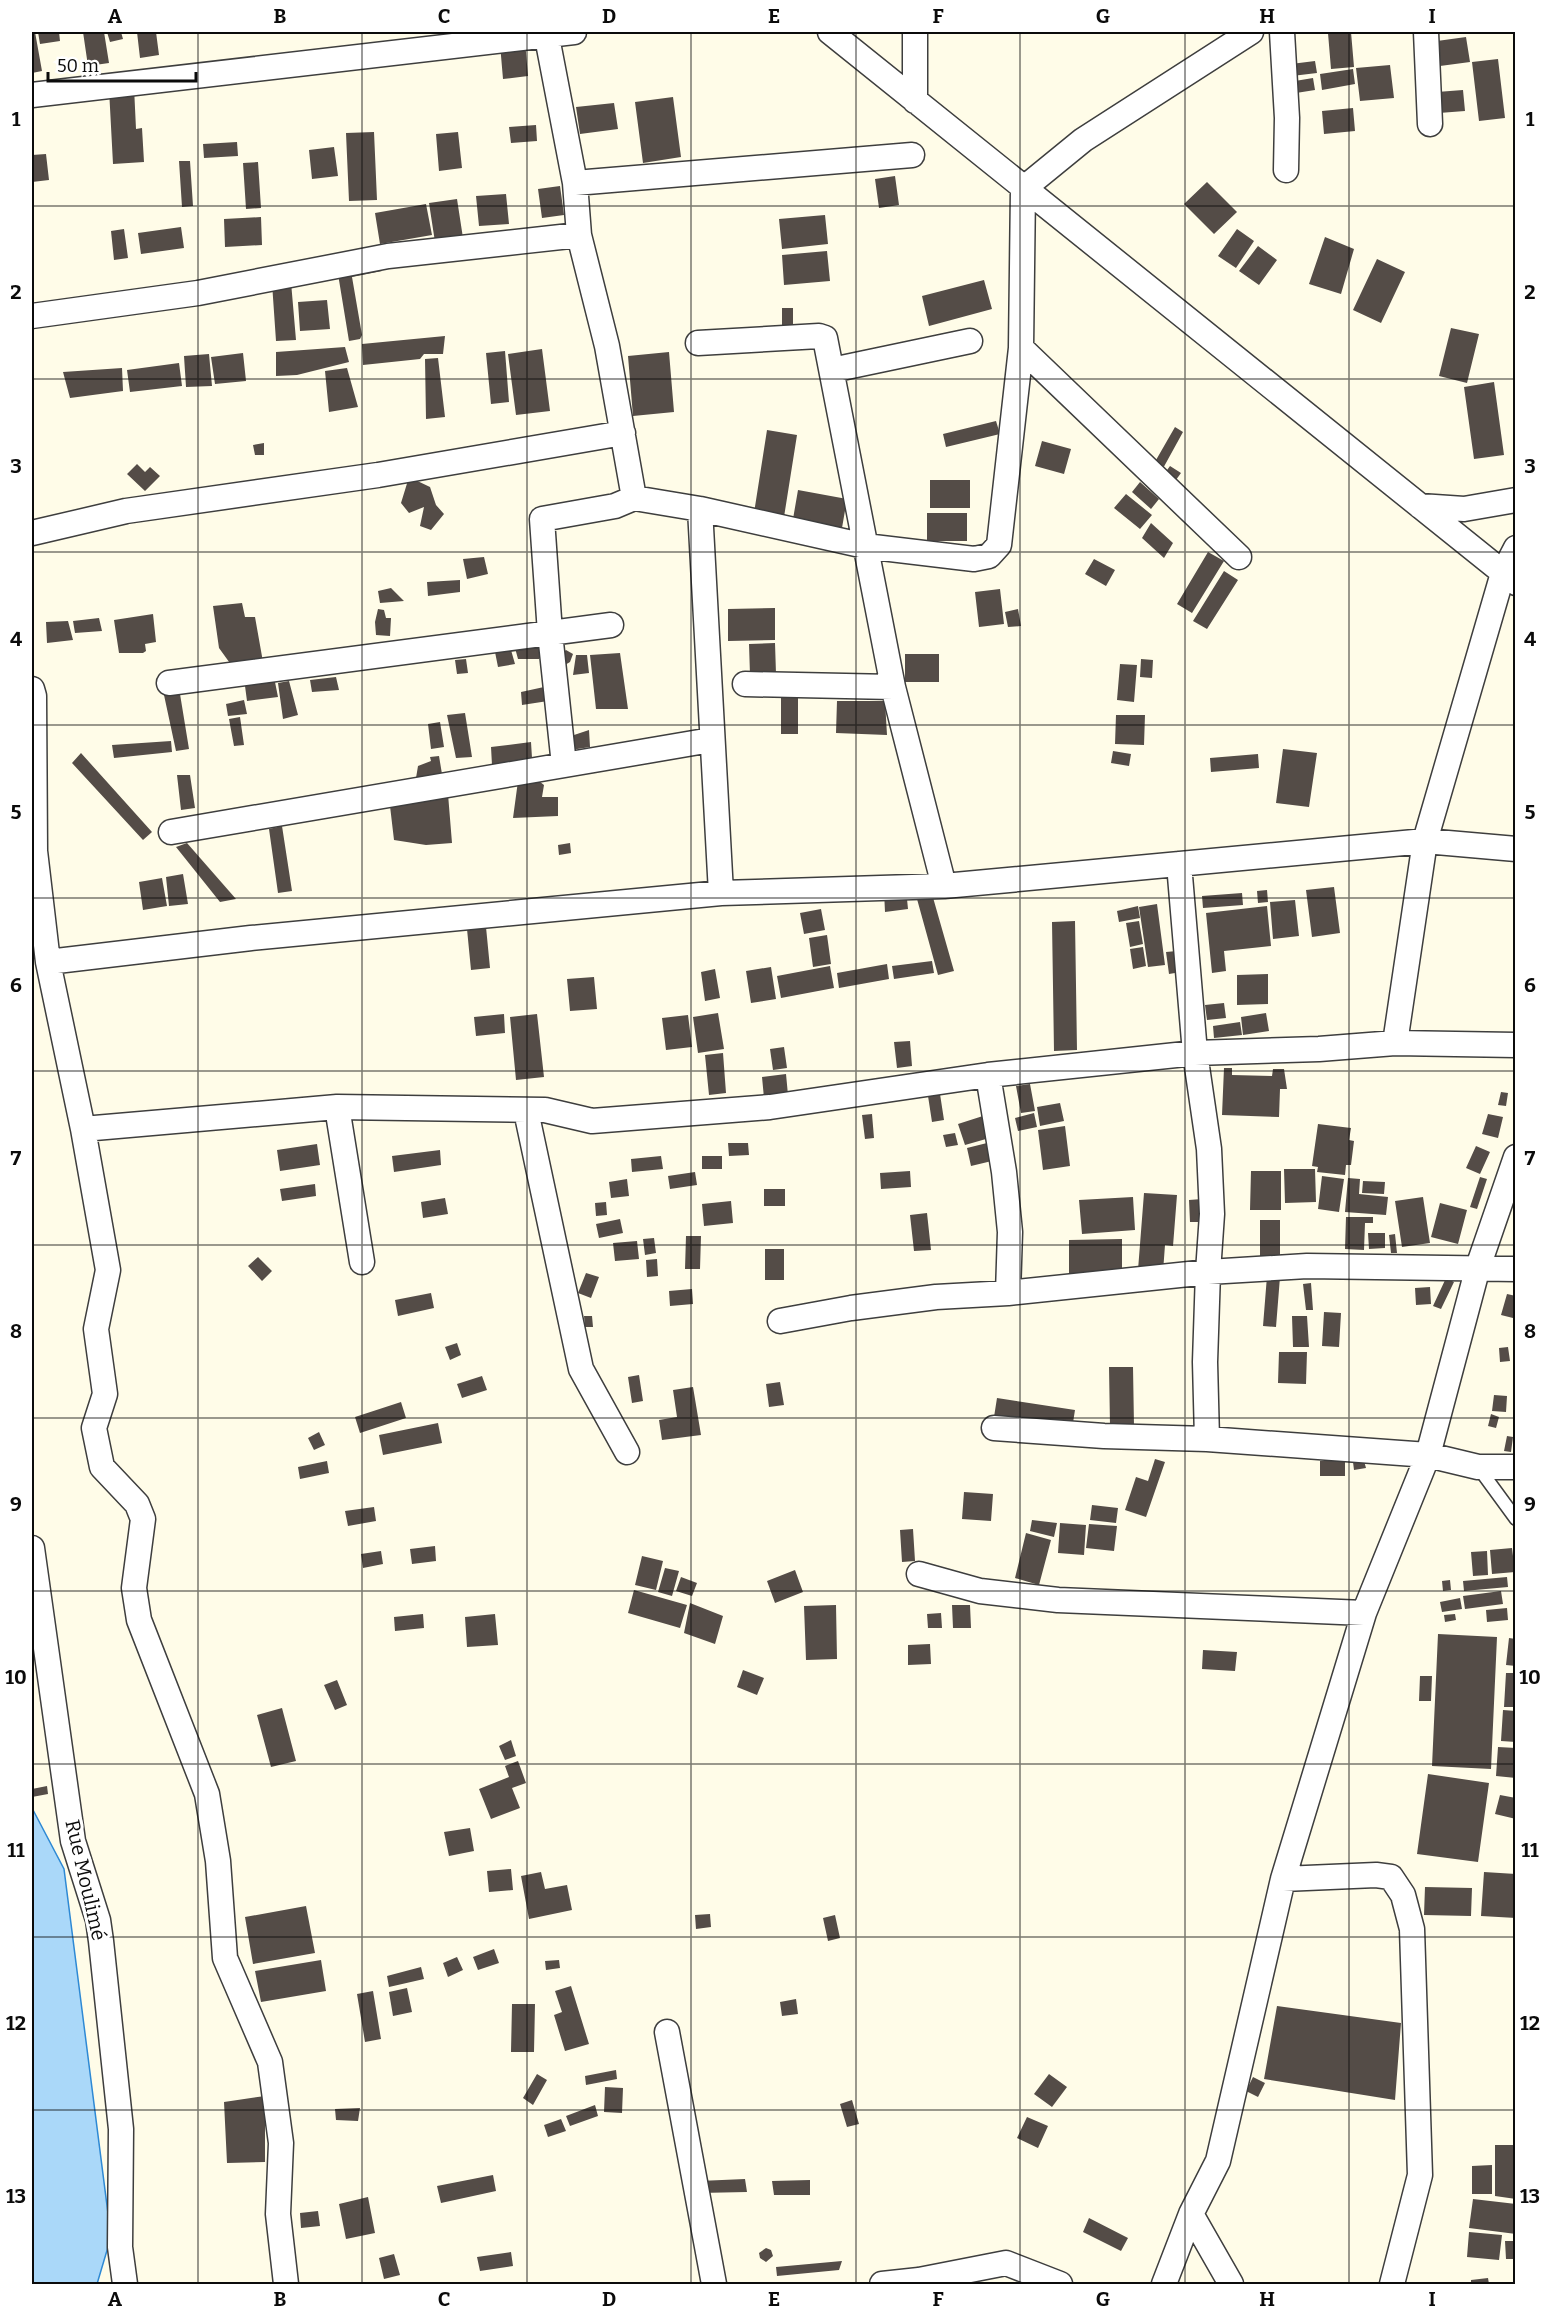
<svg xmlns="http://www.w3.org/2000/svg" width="1547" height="2316" font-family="Bitter,serif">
	<rect width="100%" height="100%" fill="#fffce8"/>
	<path fill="#aad8f9" stroke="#2e89d4" stroke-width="1.5" d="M32 1808 64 1869 111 2237 97 2284H32Z"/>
	<path fill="#544c47" d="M32 32H35L42 71 32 73Z
		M38 32H59L60 41 40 44Z
		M83 32H104L109 63 88 66Z
		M107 32H121L123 39 110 42Z
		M137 32H156L159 55 140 58Z
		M1351 32 1354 67 1331 69 1328 33Z
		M1466 37 1470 62 1440 66 1437 41Z
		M525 41 528 76 503 79 500 44Z
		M1498 59 1505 118 1479 121 1472 62Z
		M1315 61 1317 73 1292 76 1291 64Z
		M1390 65 1394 98 1360 101 1356 68Z
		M1353 69 1355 84 1322 90 1320 74Z
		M1313 78 1315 90 1296 93 1295 81Z
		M134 87 136 129 142 128 144 162 113 164 109 89Z
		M1463 90 1465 111 1439 113 1437 92Z
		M673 97 681 157 643 163 635 102Z
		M614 103 618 129 580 134 576 107Z
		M1353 108 1355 131 1324 134 1322 111Z
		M536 125 537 141 511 143 509 127Z
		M374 132 377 200 349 201 346 133Z
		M458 132 462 168 439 171 436 134Z
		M237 142 238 156 204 158 203 144Z
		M334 147 338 176 312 179 309 150Z
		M46 154 49 180 32 182V155Z
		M179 161H190L193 206 182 207Z
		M258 162 261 208 246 209 243 163Z
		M895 176 899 205 879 208 875 179Z
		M1207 182 1237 212 1214 234 1184 204Z
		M560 186 564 215 542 218 538 189Z
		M506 194 509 224 479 226 476 196Z
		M457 199 463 238 435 242 429 203Z
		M426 204 432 235 380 244 375 213Z
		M825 215 828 244 782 249 779 219Z
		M261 217 262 245 225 247 224 219Z
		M181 227 184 248 141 254 138 233Z
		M124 229 128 258 114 260 111 231Z
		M1237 229 1254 241 1236 268 1218 256Z
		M1325 237 1354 249 1341 294 1309 284Z
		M1258 246 1277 260 1259 285 1239 271Z
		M827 251 830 281 784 285 782 255Z
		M1377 259 1405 272 1381 323 1353 310Z
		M381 266 382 271 352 277 362 335 360 339 349 341 338 274Z
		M984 280 992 309 929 326 922 296Z
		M291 282 296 340 276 341 272 283Z
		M327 300 330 329 300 331 298 302Z
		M782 308H793V326H782Z
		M1451 328 1479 334 1467 383 1439 376Z
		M445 336 443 354H424L420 359 363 365 362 344Z
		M345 347 349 362 297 375 276 376V352Z
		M542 349 550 411 516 415 508 354Z
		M505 351 509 402 491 404 486 353Z
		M669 352 674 412 633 416 628 356Z
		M243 353 246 381 215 384 211 357Z
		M209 354 212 386 186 387 184 356Z
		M438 358 445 417 426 419 425 359Z
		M179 363 182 386 130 392 127 370Z
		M122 368 123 391 70 398 63 372Z
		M347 368 358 407 329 412 325 371Z
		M1494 382 1504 455 1474 459 1464 387Z
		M996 421 1000 434 946 447 943 434Z
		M1175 427 1183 432 1161 472 1152 467Z
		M767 430 797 435 784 517 754 513Z
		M1042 441 1071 449 1064 474 1035 466Z
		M264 443V455H255L253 445Z
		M137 464 145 472 150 467 160 476 145 491 127 474Z
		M1170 466 1181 473 1173 484 1162 477Z
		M409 477 430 487 436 505 444 514 431 530 420 526 424 507 409 513 401 503Z
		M930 480H970V508H930Z
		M1140 482 1159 499 1151 509 1132 492Z
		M798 490 847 499 842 528 793 519Z
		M1126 494 1152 515 1140 529 1114 508Z
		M927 513H967V541H927Z
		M1151 523 1173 543 1164 558 1142 538Z
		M1208 552 1224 561 1192 613 1177 604Z
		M484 557 488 574 467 579 463 559Z
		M1094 559 1115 570 1106 586 1085 574Z
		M1224 571 1238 580 1207 629 1193 621Z
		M460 580V592L428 596 427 582Z
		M391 588 404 601 380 603 378 591Z
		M1000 589 1004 624 979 627 975 592Z
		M242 603 245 617H255L263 662 232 666 219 648 213 606Z
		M775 608V640L728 641V609Z
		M378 609 384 610 386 618H391L390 636 376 635 375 622Z
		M1018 609 1021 626 1008 627 1005 612Z
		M153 614 156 642 145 644 146 651 143 653H119L114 620Z
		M99 618 102 631 75 633 73 621Z
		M68 621 73 640 47 643 46 622Z
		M775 643 776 674 750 675 749 644Z
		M539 647V659H518L515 648Z
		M511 650 515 664 498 667 495 652Z
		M566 650 573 654 570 662 558 669 554 660Z
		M620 653 628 709H596L590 655Z
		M905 654H939V682H905Z
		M576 655H587L589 673 573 675Z
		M466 659 468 673 457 674 455 660Z
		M1141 659 1153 660 1152 678 1140 677Z
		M1120 664 1137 665 1134 702 1117 700Z
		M336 677 339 690 312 692 310 680Z
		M289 681 298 715 283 719 278 683Z
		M275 682 278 697 247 701 245 686Z
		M544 687 548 701 522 705 521 692Z
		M180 694 189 749 176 751 164 695Z
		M798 695V734H781V696Z
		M244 700 247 714 228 716 226 704Z
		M837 701H885L887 735 836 733Z
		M465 713 472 757 456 758 447 715Z
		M1116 715H1145L1144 745 1115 744Z
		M240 717 244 745 234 746 229 719Z
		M440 722 444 747 431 749 428 724Z
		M589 730 590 747 571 750 568 737Z
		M171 741 172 752 114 758 112 745Z
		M531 742 532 758 492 765 491 747Z
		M1283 749 1317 753 1309 807 1276 803Z
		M1113 751 1131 754 1129 766 1111 763Z
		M81 753 152 832 143 840 72 763Z
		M1258 754 1259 768 1211 772 1210 758Z
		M439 756 442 774 416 778 418 766 431 761 430 757Z
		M177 775H190L195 808 181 810Z
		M535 778 544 785 542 797H558V816L513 818 518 781Z
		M448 794 452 843 426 845 394 840 390 806Z
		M282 826 292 891 278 893 269 829Z
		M187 843 236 899 220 902 176 847Z
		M570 843 571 853 559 855 558 845Z
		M183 874 188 904 169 906 166 877Z
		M162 878 167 906 143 910 139 882Z
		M1334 887 1340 933 1312 937 1306 890Z
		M906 889 908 909 885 912 884 891Z
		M1267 890 1268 902 1258 903 1257 891Z
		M1242 893 1243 905 1203 908 1202 896Z
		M932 894 954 971 938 975 917 899Z
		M1295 900 1299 936 1273 939 1270 902Z
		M1157 904 1165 965 1148 967 1139 907Z
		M1138 906 1140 918 1119 922 1117 911Z
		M1267 906 1271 946 1224 951 1226 971 1212 973 1206 913Z
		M821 909 825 930 804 934 800 913Z
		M1075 921 1077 1050 1054 1051 1052 922Z
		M1139 921 1143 944 1130 947 1126 923Z
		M486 927 490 968 471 970 467 929Z
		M827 935 831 964 813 967 809 938Z
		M1143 947 1146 966 1133 969 1130 949Z
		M1177 951 1181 972 1169 974 1166 952Z
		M932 961 934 973 894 979 892 966Z
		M887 964 889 979 839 988 837 973Z
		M830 966 834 988 781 998 777 976Z
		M771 967 776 999 751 1003 746 971Z
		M715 969 720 998 705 1001 701 972Z
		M1268 974V1004L1237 1005V975Z
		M594 977 597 1009 570 1011 567 979Z
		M1224 1003 1226 1018 1207 1020 1205 1005Z
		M718 1013 724 1049 698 1053 693 1017Z
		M1266 1013 1269 1031 1243 1035 1241 1017Z
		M504 1014 505 1033 476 1036 474 1017Z
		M537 1014 544 1077 516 1080 510 1017Z
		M688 1015 692 1047 666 1050 662 1018Z
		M1240 1022 1242 1035 1214 1038 1213 1026Z
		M910 1041 912 1066 897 1068 894 1042Z
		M784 1047 787 1068 773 1070 770 1049Z
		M723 1053 726 1093 709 1095 705 1055Z
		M1224 1068H1232V1075L1272 1076 1273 1069H1284L1287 1089H1280L1279 1117 1222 1115Z
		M786 1074 788 1095 764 1098 762 1077Z
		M1030 1084 1035 1111 1021 1113 1016 1086Z
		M1501 1092 1508 1093 1506 1106 1498 1105Z
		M940 1094 944 1120 932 1122 928 1096Z
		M1060 1103 1064 1121 1040 1126 1037 1107Z
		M1034 1113 1037 1127 1018 1131 1015 1118Z
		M872 1114 874 1138 865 1139 862 1115Z
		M1488 1114 1503 1117 1498 1138 1482 1134Z
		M986 1115 993 1137 965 1145 958 1124Z
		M1318 1124 1351 1128 1349 1140 1354 1141 1351 1165H1346L1345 1175 1317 1172 1318 1167 1312 1166Z
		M1065 1126 1070 1166 1043 1170 1038 1130Z
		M955 1133 958 1145 946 1147 943 1135Z
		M991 1142 996 1160 971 1166 967 1148Z
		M728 1143H748L749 1155 729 1156Z
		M317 1144 320 1165 280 1171 277 1150Z
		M1476 1146 1490 1152 1480 1174 1466 1168Z
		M440 1150 441 1165 394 1172 392 1156Z
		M661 1156 663 1169 632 1172 631 1159Z
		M702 1156H722V1169H702Z
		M1284 1169H1315L1316 1202 1285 1203Z
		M910 1171 911 1187 881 1189 880 1173Z
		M1251 1171H1281V1210H1250Z
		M695 1172 697 1185 670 1189 668 1176Z
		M1322 1176 1344 1179 1339 1212 1318 1209Z
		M1480 1177 1487 1179 1477 1209 1470 1207Z
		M1348 1178 1360 1179 1359 1194 1388 1197 1386 1215 1345 1212Z
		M627 1179 629 1196 611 1198 609 1182Z
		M1363 1181 1385 1182 1384 1194 1362 1193Z
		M315 1184 316 1196 282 1201 280 1189Z
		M764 1189H785V1206H764Z
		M1144 1193 1177 1195 1173 1246 1165 1245 1163 1272 1138 1270Z
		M1133 1197 1135 1230 1082 1234 1079 1200Z
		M1423 1197 1430 1243 1402 1247 1395 1201Z
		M445 1198 448 1214 423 1218 421 1202Z
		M1202 1199 1203 1222H1190L1189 1200Z
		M731 1201 733 1223 704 1226 702 1204Z
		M606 1202 607 1215 596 1216 595 1203Z
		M1440 1203 1467 1210 1458 1244 1431 1237Z
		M927 1213 931 1250 914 1251 910 1215Z
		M1346 1217H1373V1223H1365L1364 1250 1345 1249Z
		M620 1219 623 1233 599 1238 596 1224Z
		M1260 1220H1280V1257H1260Z
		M1368 1233H1385V1248L1369 1249Z
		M1395 1234 1397 1253H1391L1389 1235Z
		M686 1236H701L700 1269H685Z
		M654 1238 656 1253 645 1255 643 1239Z
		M1122 1239V1275H1069V1240Z
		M637 1241 639 1259 615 1261 613 1243Z
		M765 1249H784V1280H765Z
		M258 1257 272 1271 262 1281 248 1266Z
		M657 1259 658 1276 647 1277 646 1260Z
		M586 1273 599 1277 591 1298 578 1293Z
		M1267 1276 1280 1277 1276 1327 1263 1326Z
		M1446 1278 1454 1282 1441 1309 1433 1306Z
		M1311 1283 1313 1310H1306L1303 1284Z
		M1430 1287 1431 1304 1416 1305 1415 1288Z
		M692 1289 693 1304 670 1306 669 1291Z
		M431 1293 434 1308 398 1316 395 1300Z
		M1507 1294 1516 1296 1513 1318 1501 1315Z
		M1324 1312 1341 1313 1339 1347 1322 1346Z
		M584 1316H592L593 1327H585Z
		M1292 1316H1307L1309 1347H1293Z
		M457 1343 461 1355 450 1360 445 1347Z
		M1508 1347 1510 1361 1500 1362 1499 1348Z
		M1279 1352H1307L1306 1384 1278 1383Z
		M1109 1367H1133L1134 1426H1110Z
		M639 1375 643 1401 632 1403 628 1377Z
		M482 1376 487 1390 462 1398 457 1384Z
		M780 1382 784 1405 769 1407 766 1384Z
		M693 1387 701 1435 662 1440 659 1420 677 1417 673 1390Z
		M1494 1395 1507 1396 1506 1412 1492 1411Z
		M997 1398 1075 1410 1072 1429 994 1417Z
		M401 1402 406 1418 360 1433 355 1417Z
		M1491 1414 1499 1417 1496 1428 1488 1426Z
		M438 1423 442 1443 383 1455 379 1435Z
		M319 1432 325 1445 314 1450 308 1438Z
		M1507 1436 1513 1437 1511 1452 1504 1451Z
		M1155 1459 1165 1462 1146 1517 1125 1510 1136 1477 1148 1481Z
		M327 1461 329 1473 300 1479 298 1467Z
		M1320 1461H1345V1476H1320Z
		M1364 1461 1366 1468 1354 1470 1353 1462Z
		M964 1492 993 1494 991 1521 962 1519Z
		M1092 1505 1118 1508 1116 1523 1090 1520Z
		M374 1507 376 1521 348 1526 345 1511Z
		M1032 1520 1057 1523 1054 1537 1030 1531Z
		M1060 1523 1086 1525 1084 1555 1058 1553Z
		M1089 1524 1117 1526 1114 1551 1086 1548Z
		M913 1529 915 1561 902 1562 900 1530Z
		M1026 1533 1051 1540 1039 1585 1015 1578Z
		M435 1546 436 1561 412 1564 410 1549Z
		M1512 1548 1515 1572 1492 1574 1490 1550Z
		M381 1551 383 1564 363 1568 361 1554Z
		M1487 1551 1488 1575 1473 1576 1471 1552Z
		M642 1556 663 1561 656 1590 635 1585Z
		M665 1568 679 1571 672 1596 658 1592Z
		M795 1570 803 1592 775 1603 767 1581Z
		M681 1577 697 1583 692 1596 676 1591Z
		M1507 1577 1508 1587 1464 1591 1463 1581Z
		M1450 1580 1451 1590 1443 1591 1442 1581Z
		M634 1590 687 1605 680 1628 628 1613Z
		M1501 1591 1503 1604 1465 1609 1463 1596Z
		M1460 1598 1462 1609 1442 1612 1440 1602Z
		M690 1603 723 1616 715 1644 684 1633Z
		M836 1605 837 1659 806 1660 804 1606Z
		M952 1605H970L971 1628H953Z
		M1507 1608 1508 1620 1487 1622 1486 1610Z
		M941 1613 942 1628H928L927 1614Z
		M423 1614 424 1628 395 1631 394 1617Z
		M495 1614 498 1645 467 1647 465 1617Z
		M1455 1614 1456 1620 1445 1622 1444 1615Z
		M1438 1634 1497 1637 1491 1769 1432 1766Z
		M1509 1638 1516 1639V1666L1506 1665Z
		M930 1644 931 1664 908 1665V1645Z
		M1203 1650 1237 1652 1235 1671 1202 1669Z
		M743 1670 764 1678 757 1695 737 1687Z
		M1506 1673H1516V1707H1504Z
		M1420 1676H1432L1431 1701H1419Z
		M337 1680 347 1705 335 1710 324 1685Z
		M282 1708 296 1761 271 1767 257 1715Z
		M1503 1710 1516 1711V1742L1501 1741Z
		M511 1740 516 1756 505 1760 499 1746Z
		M1498 1747 1516 1748V1778L1496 1776Z
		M518 1761 526 1783 512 1788 520 1808 491 1819 479 1789 509 1777 505 1766Z
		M1428 1774 1489 1783 1478 1862 1417 1854Z
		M47 1786 48 1794 32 1797V1789Z
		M1500 1795 1516 1798V1819L1495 1814Z
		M470 1828 474 1851 449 1856 444 1832Z
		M511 1869 513 1890 489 1892 487 1871Z
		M541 1872 545 1889 567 1885 572 1910 529 1919 521 1876Z
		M1484 1872 1516 1874V1918L1481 1916Z
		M1425 1887 1472 1888 1471 1916 1424 1915Z
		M306 1906 315 1953 253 1964 245 1917Z
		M710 1914 711 1927 696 1929 695 1915Z
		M835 1915 840 1938 828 1941 823 1918Z
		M494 1949 499 1963 478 1970 473 1957Z
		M457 1957 463 1970 448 1977 443 1963Z
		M321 1960 326 1991 261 2002 255 1971Z
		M559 1960 560 1968 546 1970 545 1961Z
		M421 1967 424 1979 389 1987 387 1976Z
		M571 1986 589 2044 565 2051 554 2015 562 2012 555 1991Z
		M407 1988 412 2012 393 2016 389 1992Z
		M373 1991 381 2039 365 2042 357 1994Z
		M796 1999 798 2014 782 2016 780 2002Z
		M512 2004H535L534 2052H511Z
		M1277 2006 1401 2023 1395 2100 1264 2079Z
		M616 2070 617 2079 586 2085 585 2076Z
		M537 2074 547 2080 533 2105 523 2098Z
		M1049 2074 1067 2087 1052 2107 1034 2094Z
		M1253 2077 1265 2083 1258 2097 1246 2091Z
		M605 2087 623 2088 622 2113 604 2112Z
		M265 2096V2162L227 2163 224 2102Z
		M852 2100 859 2124 847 2127 840 2104Z
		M595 2105 598 2116 570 2126 566 2116Z
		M360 2108 358 2121 336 2120 335 2109Z
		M1027 2117 1048 2126 1038 2148 1017 2138Z
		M561 2119 566 2131 548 2137 544 2125Z
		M1495 2145H1516V2199L1495 2196Z
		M1492 2165V2194H1472V2166Z
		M493 2175 496 2191 441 2203 437 2186Z
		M745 2179 747 2192 699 2193V2181Z
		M810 2180V2195H774L772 2181Z
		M368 2197 375 2233 346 2239 339 2204Z
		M1473 2199 1516 2204V2234L1469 2228Z
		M318 2211 320 2226 301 2228 300 2213Z
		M1089 2218 1128 2238 1121 2251 1083 2232Z
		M1469 2232 1502 2235 1499 2260 1467 2257Z
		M1505 2241H1516V2259H1506Z
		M766 2248 771 2250 773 2256 766 2262 760 2258 759 2253Z
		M511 2252 513 2266 480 2271 477 2257Z
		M394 2254 400 2275 384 2279 379 2258Z
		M842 2261 839 2270 777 2276 776 2267Z
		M1488 2278 1489 2284H1471V2280Z"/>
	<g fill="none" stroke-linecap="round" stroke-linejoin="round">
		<g stroke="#3e3e3e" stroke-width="15">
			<path id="lane" d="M1478 1467 1516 1519"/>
		</g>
		<g stroke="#3e3e3e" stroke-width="27">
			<path id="street" d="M546 32 575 183 579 235 607 346 634 498 700 509 865 546 974 559 989 556 999 545 1021 348 1023 189 1083 140 1251 32
				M830 32 1516 583
				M915 32V101
				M1282 32 1287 118 1286 170
				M1426 32 1430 124
				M32 95 574 32
				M575 183 912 155
				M32 316 198 293 388 256 579 235
				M698 343 819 336 825 338 893 687 944 886
				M1021 348 1239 557
				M832 370 970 341
				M1420 506 1464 509 1516 500
				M700 509 721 893
				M32 533 126 511 378 475 623 433
				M169 683 611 625
				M745 684 893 687
				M32 689 34 696 35 851 48 962 83 1129 108 1270 96 1329 105 1394 94 1428 102 1467 137 1504 143 1519 134 1588 139 1620 207 1794 218 1861 225 1958 270 2062 281 2143 278 2214 286 2284
				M564 765 550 633 542 519 615 506 634 498
				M171 832 711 740
				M1179 864 1195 1053 1209 1149 1212 1214 1208 1272 1205 1362 1207 1439
				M48 962 251 938 721 893 944 886 1425 841 1516 849
				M1395 1043 1425 841 1503 573 1516 548
				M337 1107 362 1262
				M526 1111 581 1369 627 1452
				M83 1129 337 1107 545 1110 592 1121 770 1107 988 1075
				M1008 1293 1010 1232 1004 1172 988 1075 1195 1053 1319 1049 1395 1043 1516 1045
				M780 1321 851 1308 936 1297 1008 1293 1208 1272 1307 1266 1516 1269
				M994 1428 1104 1436 1207 1439 1428 1455 1478 1467H1516
				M32 1548 73 1841 98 1920 101 1941 121 2129 120 2247 125 2284
				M919 1574 980 1591 1058 1600 1364 1613
				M1283 1879 1376 1875 1391 1877 1403 1895 1412 1929 1420 2175 1392 2284
				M667 2032 714 2284
				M1191 2214 1231 2284
				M882 2284 919 2280 1006 2263 1060 2284
				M1164 2284 1191 2214 1218 2161 1283 1879 1364 1613 1428 1455 1478 1267 1516 1157"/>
		</g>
		<use href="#lane" stroke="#fff" stroke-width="12"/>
		<use href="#street" stroke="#fff" stroke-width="24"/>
	</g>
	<path fill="none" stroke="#0b0b0b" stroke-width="1.5" stroke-opacity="0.55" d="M198 32V2284M362 32V2284M527 32V2284M691 32V2284M856 32V2284M1020 32V2284M1185 32V2284M1349 32V2284M32 206H1516M32 379H1516M32 552H1516M32 725H1516M32 898H1516M32 1071H1516M32 1245H1516M32 1418H1516M32 1591H1516M32 1764H1516M32 1937H1516M32 2110H1516"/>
	<g text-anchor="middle" stroke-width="6" stroke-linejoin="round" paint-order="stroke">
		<g font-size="20" fill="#0b0b0b" stroke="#fff">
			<text transform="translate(86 1880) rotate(77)" y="7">Rue Moulimé</text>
		</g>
	</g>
	<rect width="1547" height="2316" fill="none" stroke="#ffffff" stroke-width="66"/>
	<path d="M48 72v9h148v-9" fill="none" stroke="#0b0b0b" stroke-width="3"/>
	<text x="57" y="72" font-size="18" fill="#0b0b0b" stroke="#ffffff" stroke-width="4.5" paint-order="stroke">50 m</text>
	<rect x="33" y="33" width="1481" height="2250" fill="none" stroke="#0b0b0b" stroke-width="2"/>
	<g font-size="20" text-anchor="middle" font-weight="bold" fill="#0b0b0b">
		<text x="115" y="23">A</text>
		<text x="280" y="23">B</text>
		<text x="444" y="23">C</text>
		<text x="609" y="23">D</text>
		<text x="774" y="23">E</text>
		<text x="938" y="23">F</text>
		<text x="1103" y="23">G</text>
		<text x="1267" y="23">H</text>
		<text x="1432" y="23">I</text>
		<text x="16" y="126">1</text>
		<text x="1530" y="126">1</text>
		<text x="16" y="299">2</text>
		<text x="1530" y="299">2</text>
		<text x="16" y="473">3</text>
		<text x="1530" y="473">3</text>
		<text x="16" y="646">4</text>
		<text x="1530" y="646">4</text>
		<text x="16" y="819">5</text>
		<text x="1530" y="819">5</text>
		<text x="16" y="992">6</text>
		<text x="1530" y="992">6</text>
		<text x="16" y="1165">7</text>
		<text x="1530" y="1165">7</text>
		<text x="16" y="1338">8</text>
		<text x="1530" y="1338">8</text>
		<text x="16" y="1511">9</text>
		<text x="1530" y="1511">9</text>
		<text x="16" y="1684">10</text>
		<text x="1530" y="1684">10</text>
		<text x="16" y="1857">11</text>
		<text x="1530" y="1857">11</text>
		<text x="16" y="2030">12</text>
		<text x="1530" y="2030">12</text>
		<text x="16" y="2203">13</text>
		<text x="1530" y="2203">13</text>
		<text x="115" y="2306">A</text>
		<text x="280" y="2306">B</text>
		<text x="444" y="2306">C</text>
		<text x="609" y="2306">D</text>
		<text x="774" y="2306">E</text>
		<text x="938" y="2306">F</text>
		<text x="1103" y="2306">G</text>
		<text x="1267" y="2306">H</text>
		<text x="1432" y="2306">I</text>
	</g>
</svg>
